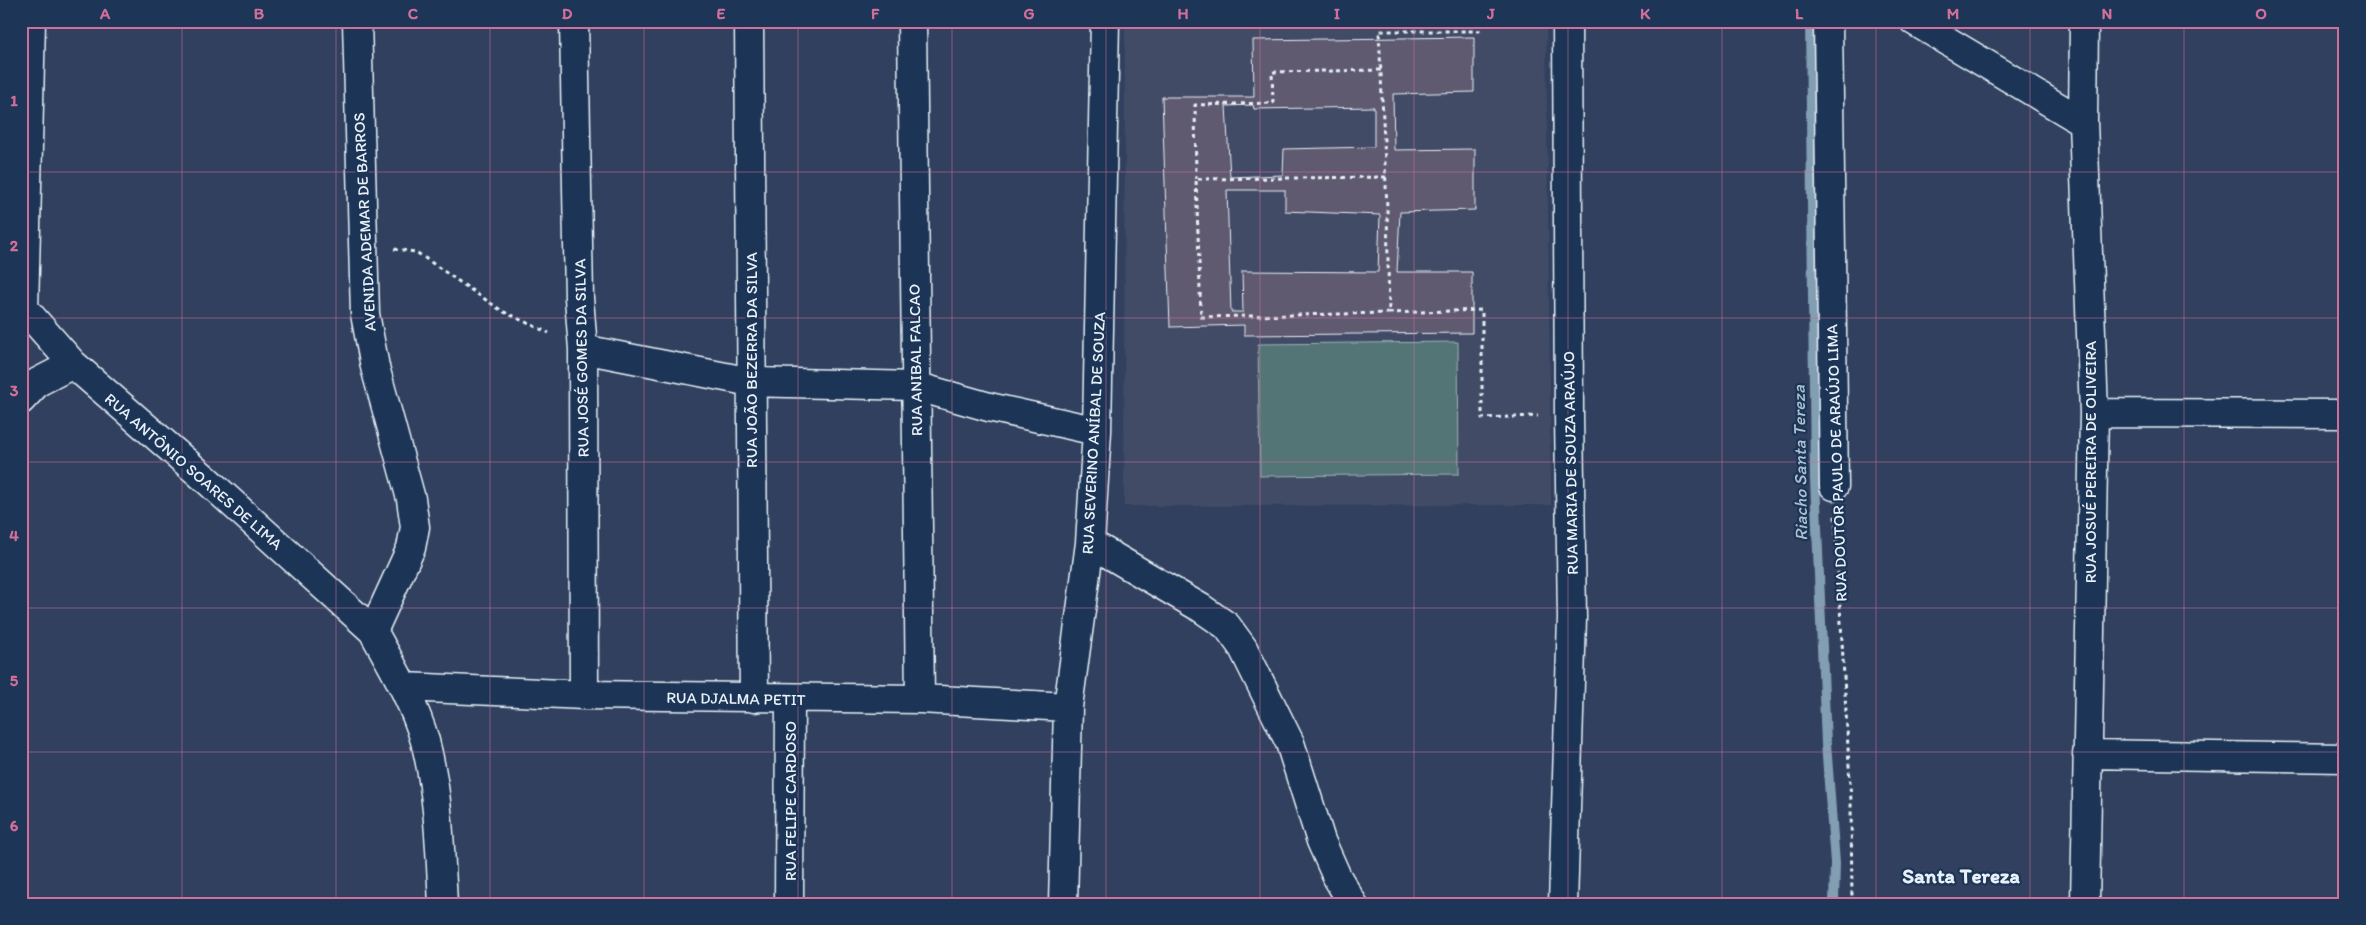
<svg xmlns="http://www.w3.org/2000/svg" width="2366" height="925" font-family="Itim,sans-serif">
	<rect width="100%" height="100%" fill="#31405e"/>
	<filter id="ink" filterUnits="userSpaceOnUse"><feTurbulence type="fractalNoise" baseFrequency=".02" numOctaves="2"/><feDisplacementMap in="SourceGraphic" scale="10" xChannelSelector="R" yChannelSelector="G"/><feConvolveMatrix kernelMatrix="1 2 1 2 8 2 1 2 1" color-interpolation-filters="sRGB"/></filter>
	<g filter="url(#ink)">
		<path fill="#424b66" d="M1125 21H1546L1551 505 1124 506Z"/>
		<path fill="#527576" stroke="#9db3b7" d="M1458 342 1459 474 1260 476 1258 344Z"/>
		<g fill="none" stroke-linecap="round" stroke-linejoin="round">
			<path stroke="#829eb3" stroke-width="10" d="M1810 21 1815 479 1826 743 1835 863 1834 904"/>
		</g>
		<path fill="#5f5a70" stroke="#e8f1f8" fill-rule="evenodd" d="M1474 37V92L1393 94 1394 150 1475 149V210L1400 212 1397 272H1472V333L1244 335V325L1170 327 1162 97H1254L1253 40ZM1253 105 1254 109 1374 107V147L1284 149 1283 175 1230 177 1226 106ZM1227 190H1285V211L1380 215 1378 272 1242 271 1243 312H1231Z"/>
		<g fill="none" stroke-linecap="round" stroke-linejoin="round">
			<g stroke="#e8f1f8" stroke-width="31">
				<path id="minor" d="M357 21 365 314 375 367 411 499 415 527 411 548 373 631C392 666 414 702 425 741 439 795 440 849 443 904
					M574 21 579 298 583 349 584 695
					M749 21 754 698
					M912 21 920 699
					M1828 21 1834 486
					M1914 21 2083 122
					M2084 21 2083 122 2094 413 2085 904
					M21 305 73 364 209 482 373 631
					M24 310 31 21
					M583 349 751 382 915 386 989 407 1097 431
					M21 400 38 382 73 364
					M2094 413 2345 414
					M1090 543 1201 608 1227 626 1243 648 1290 743 1321 841 1337 877 1353 904
					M404 687 584 695 920 699 1068 707
					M2087 754 2345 758
					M789 904 790 699
					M1063 904 1068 707 1090 543 1097 431 1105 21
					M1563 904 1572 618 1569 415 1567 21"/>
			</g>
			<path stroke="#e8f1f8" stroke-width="3" stroke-dasharray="4 4" stroke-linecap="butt" d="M1386 177 1196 179 1201 317 1389 313 1387 208 1379 31H1479V21
				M1196 179 1195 105 1273 103 1272 72 1381 70
				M394 249 416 252 502 311 549 333
				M1389 313 1482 310V418L1538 416
				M1835 516 1851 801 1852 904"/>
			<use href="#minor" stroke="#1d3557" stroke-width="28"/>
		</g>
	</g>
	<path fill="none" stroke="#d16f9a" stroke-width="1" stroke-opacity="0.55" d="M182 21V904M336 21V904M490 21V904M644 21V904M798 21V904M952 21V904M1106 21V904M1260 21V904M1414 21V904M1568 21V904M1722 21V904M1876 21V904M2030 21V904M2184 21V904M21 172H2345M21 318H2345M21 462H2345M21 608H2345M21 752H2345"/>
	<g text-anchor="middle" stroke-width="4.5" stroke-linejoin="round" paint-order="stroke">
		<g font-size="16" fill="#e8f1f8" stroke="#1d3557">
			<text transform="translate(364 222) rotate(-93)" y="6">AVENIDA ADEMAR DE BARROS</text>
			<text transform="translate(581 358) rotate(-91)" y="6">RUA JOSÉ GOMES DA SILVA</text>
			<text transform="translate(751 360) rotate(-90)" y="6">RUA JOÃO BEZERRA DA SILVA</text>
			<text transform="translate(915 360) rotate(-91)" y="6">RUA ANIBAL FALCAO</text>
			<text transform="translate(1093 433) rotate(-87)" y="6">RUA SEVERINO ANÍBAL DE SOUZA</text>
			<text transform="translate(2090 462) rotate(-90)" y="6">RUA JOSUÉ PEREIRA DE OLIVEIRA</text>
			<text transform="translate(1570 463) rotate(-91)" y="6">RUA MARIA DE SOUZA ARAÚJO</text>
			<text transform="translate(1836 463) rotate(-92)" y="6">RUA DOUTOR PAULO DE ARAÚJO LIMA</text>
			<text transform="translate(194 471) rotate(41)" y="6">RUA ANTÔNIO SOARES DE LIMA</text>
			<text transform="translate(736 698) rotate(1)" y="6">RUA DJALMA PETIT</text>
			<text transform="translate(790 801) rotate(-90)" y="6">RUA FELIPE CARDOSO</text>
		</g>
		<g font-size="18" font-style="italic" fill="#acc1d0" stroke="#1d3557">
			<text transform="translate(1800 463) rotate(-91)" y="6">Riacho Santa Tereza</text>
		</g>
		<g font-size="21" font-weight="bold" fill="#e8f1f8" stroke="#1d3557">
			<text x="1961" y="883">Santa Tereza</text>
		</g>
	</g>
	<rect width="2366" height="925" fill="none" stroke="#1d3557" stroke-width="55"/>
	<rect x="28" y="28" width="2310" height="870" fill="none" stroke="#d16f9a" stroke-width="2"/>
	<g font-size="16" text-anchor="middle" font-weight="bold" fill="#d16f9a">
		<text x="105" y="19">A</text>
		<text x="259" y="19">B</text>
		<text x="413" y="19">C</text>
		<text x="567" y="19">D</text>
		<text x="721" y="19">E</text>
		<text x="875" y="19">F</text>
		<text x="1029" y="19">G</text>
		<text x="1183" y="19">H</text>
		<text x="1337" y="19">I</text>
		<text x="1491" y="19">J</text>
		<text x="1645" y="19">K</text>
		<text x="1799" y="19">L</text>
		<text x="1953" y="19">M</text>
		<text x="2107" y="19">N</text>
		<text x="2261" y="19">O</text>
		<text x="14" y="106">1</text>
		<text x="14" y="251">2</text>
		<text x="14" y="396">3</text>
		<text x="14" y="541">4</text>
		<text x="14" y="686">5</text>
		<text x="14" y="831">6</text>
	</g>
</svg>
